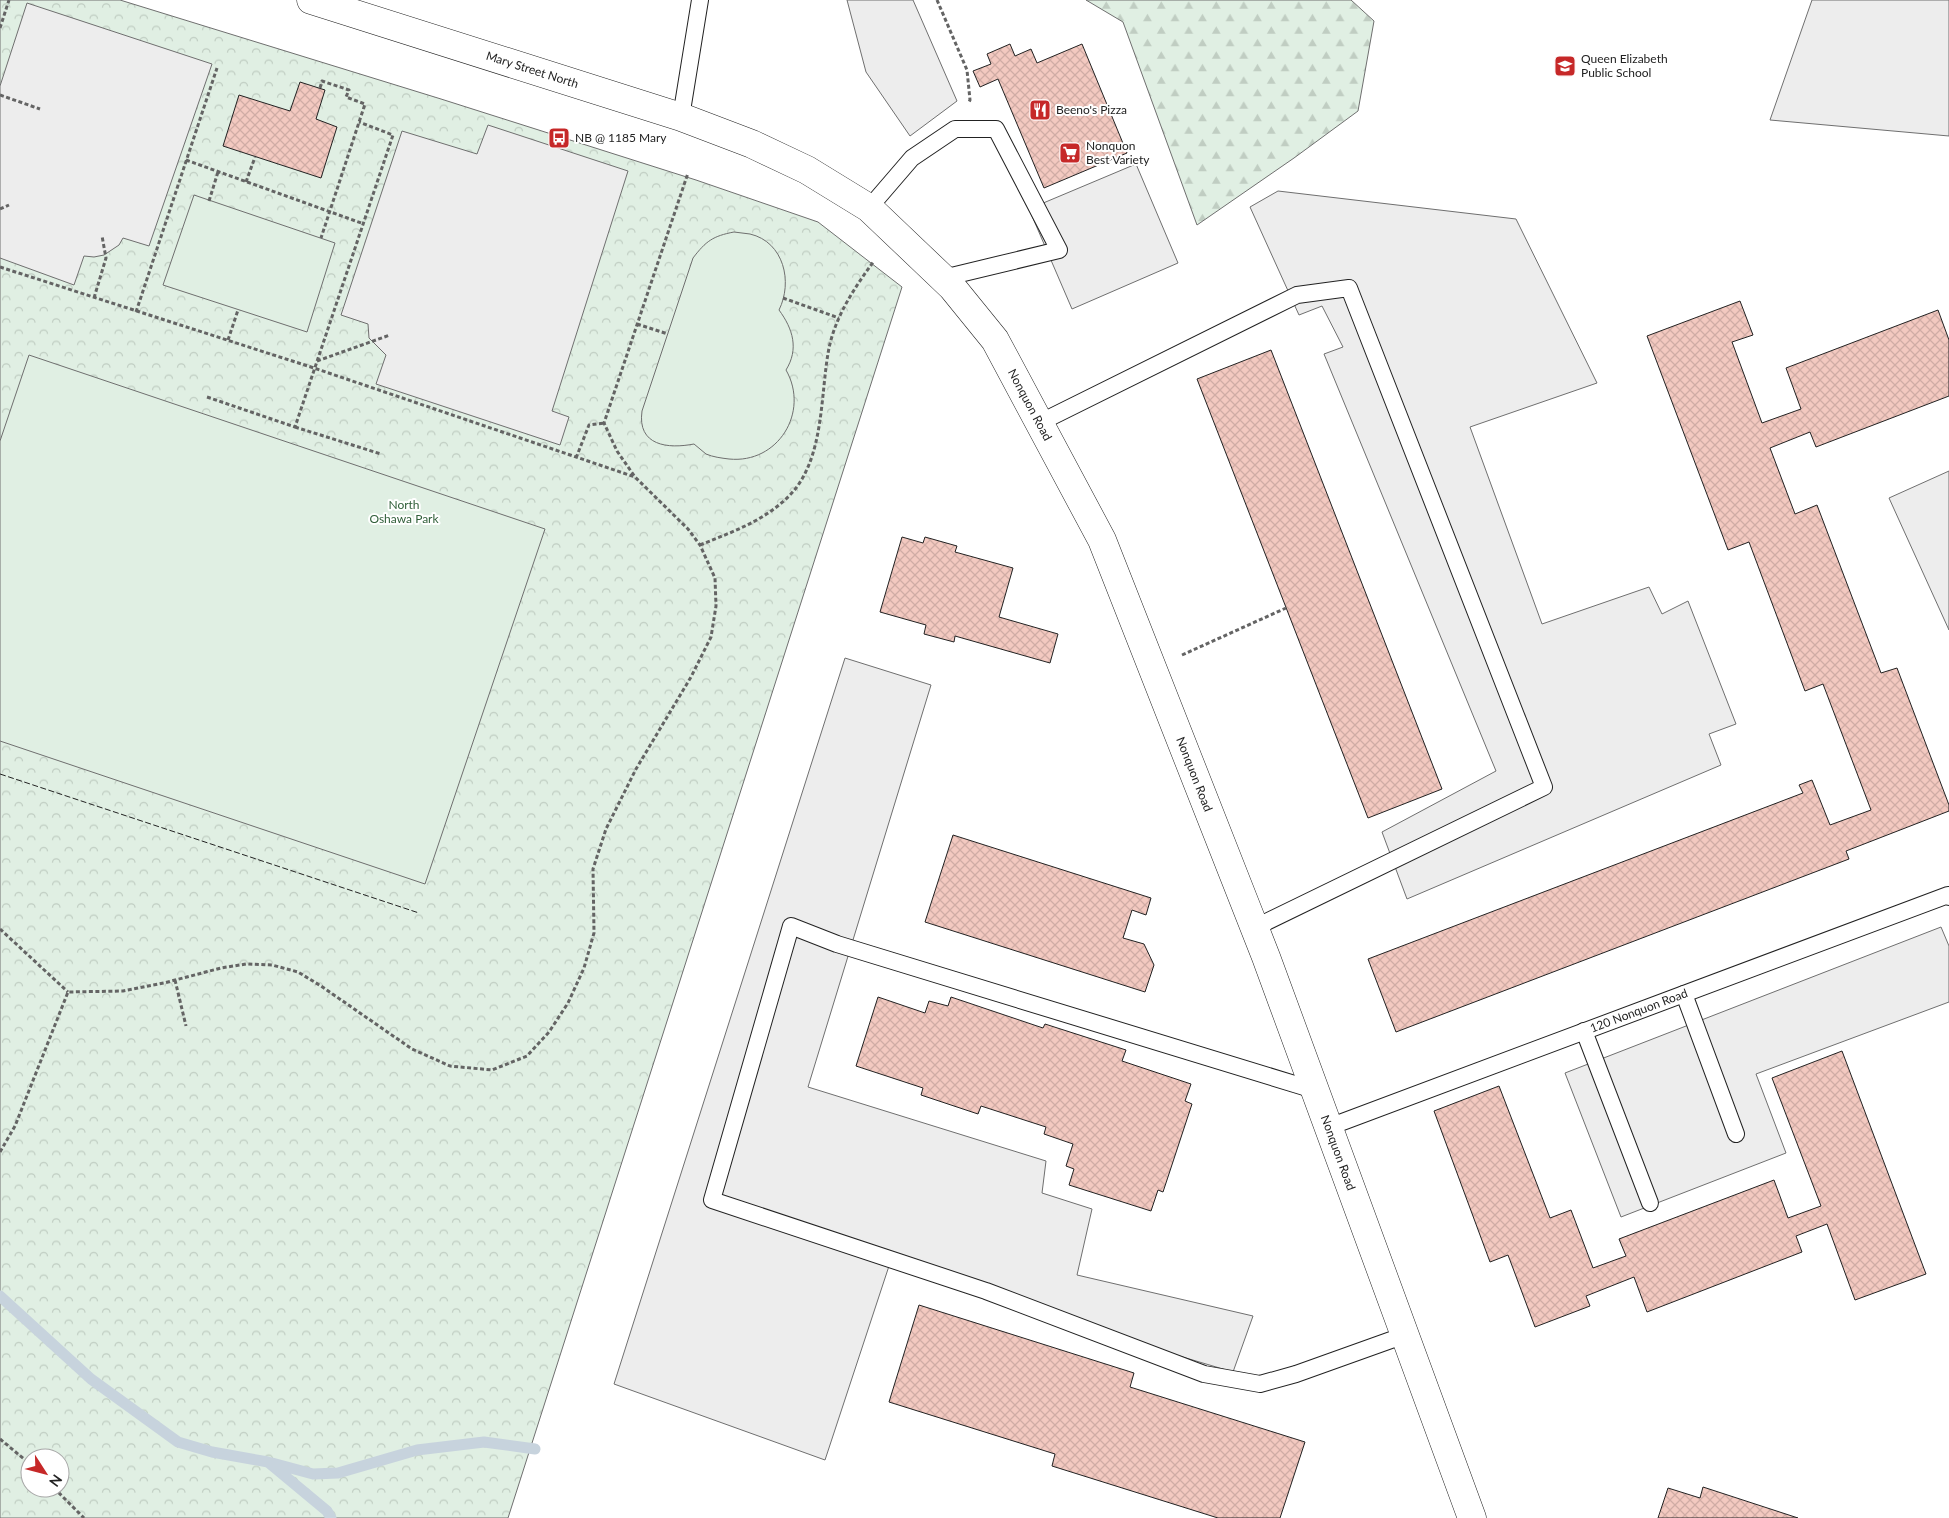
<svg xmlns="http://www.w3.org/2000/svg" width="1949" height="1518" font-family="Lato,sans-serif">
	<defs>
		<pattern id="forest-firs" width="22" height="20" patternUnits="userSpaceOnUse" patternTransform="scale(1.25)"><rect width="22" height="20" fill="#e0efe3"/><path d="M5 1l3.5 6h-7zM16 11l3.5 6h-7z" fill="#c0cdc2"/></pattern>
		<pattern id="park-crowns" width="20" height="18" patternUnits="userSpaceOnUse" patternTransform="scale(1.25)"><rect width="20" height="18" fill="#e0efe3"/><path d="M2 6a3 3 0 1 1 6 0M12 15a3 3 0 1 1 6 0" fill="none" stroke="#c0cdc2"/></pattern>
		<pattern id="building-cross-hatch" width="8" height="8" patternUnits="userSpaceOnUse" patternTransform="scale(1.25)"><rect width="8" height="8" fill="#f3c9c0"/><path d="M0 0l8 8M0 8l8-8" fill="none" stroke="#d0aca5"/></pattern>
	</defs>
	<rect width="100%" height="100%" fill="#fff"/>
	<path fill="url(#forest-firs)" stroke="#6f6f6f" d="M1086 0H1351L1374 21 1358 111 1294 158 1197 225 1123 22Z"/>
	<path fill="url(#park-crowns)" stroke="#6f6f6f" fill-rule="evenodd" d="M0 0H120L441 99 696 180 818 222 902 287 508 1518H0ZM30 1458H60V1488H30Z"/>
	<path fill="#e0efe3" stroke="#6f6f6f" d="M194 195 335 243 307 332 163 285Z
		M734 232C739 233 745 233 750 234 784 242 793 282 779 310 793 329 799 349 786 370 810 412 778 464 729 459 721 458 713 457 706 454 702 451 698 447 694 444 668 449 637 446 642 411L693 258C706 241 713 236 734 232Z
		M29 355 545 529 425 884 0 741V441Z"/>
	<path fill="#ededed" stroke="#6f6f6f" d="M847 0H913L957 101 910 136 866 72Z
		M1812 0H1949V136L1770 120Z
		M27 3 212 64 149 246 123 238 119 245 104 255 94 257 84 256 74 285 0 258V86Z
		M488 125 628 171 552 411 569 417 560 445 376 384 386 355 369 338 368 324 341 315 402 131 477 154Z
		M1136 164 1178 263 1072 309 1029 209Z
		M1278 191 1516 219 1597 383 1470 427 1542 624 1649 587 1662 614 1688 601 1736 724 1709 734 1721 765 1407 899 1382 832 1496 771 1324 354 1343 347 1322 306 1299 315 1250 207Z
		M1949 471V630L1889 498Z
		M845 658 931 685 808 1087 1046 1161 1042 1193 1092 1209 1077 1275 1253 1316 1233 1372 991 1300 889 1266 825 1460 614 1384Z
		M1941 927 1949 946V1002L1756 1074 1786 1153 1621 1217 1565 1073Z"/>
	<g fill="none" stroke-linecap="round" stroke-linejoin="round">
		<path stroke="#c7d3dd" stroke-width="11" d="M0 1296 91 1379 178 1442 212 1452 268 1462 327 1511 331 1518
			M272 1463 313 1474 338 1473 417 1450 484 1442 535 1449"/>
	</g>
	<path fill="url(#building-cross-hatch)" stroke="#222" d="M1010 44 1015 56 1031 49 1037 63 1082 44 1127 153 1044 188 998 79 980 87 973 71 991 64 987 54Z
		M300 82 325 90 316 119 337 127 321 178 223 146 239 95 290 111Z
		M1740 301 1753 335 1732 342 1762 423 1801 409 1786 368 1938 310 1949 340V396L1816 447 1810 432 1770 448 1795 514 1817 505 1881 673 1897 668 1949 805V811L1846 851 1849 859 1396 1032 1368 959 1803 793 1799 785 1812 780 1830 825 1871 810 1823 684 1805 691 1749 542 1728 550 1647 336Z
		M1271 350 1442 789 1368 818 1197 379Z
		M902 537 923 543 925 537 957 546 955 552 1013 568 999 617 1058 634 1050 663 955 636 954 642 924 634 926 625 880 612Z
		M953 835 1151 898 1146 915 1132 910 1123 938 1144 944 1154 965 1145 992 925 922Z
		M878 997 925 1013 929 1001 948 1006 951 997 1043 1028 1045 1024 1126 1050 1122 1061 1191 1084 1185 1101 1192 1104 1163 1192 1158 1190 1151 1211 1069 1185 1074 1169 1066 1166 1073 1144 1044 1134 1046 1127 981 1106 978 1114 921 1095 923 1088 856 1066Z
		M1842 1051 1926 1274 1855 1300 1827 1224 1796 1236 1802 1252 1647 1312 1634 1277 1586 1296 1590 1306 1535 1327 1508 1255 1490 1262 1434 1111 1499 1086 1550 1218 1571 1210 1593 1268 1626 1256 1619 1239 1774 1180 1788 1218 1821 1206 1772 1078Z
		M919 1305 1134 1373 1130 1387 1305 1442 1280 1518H1218L1052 1466 1055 1454 889 1402Z
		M1703 1487 1798 1518H1658L1668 1488 1700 1498Z"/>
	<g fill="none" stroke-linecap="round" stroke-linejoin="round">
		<g stroke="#222" stroke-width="18">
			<g id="service">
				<path d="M681 117 700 0"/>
				<path d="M869 208 912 158 955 129H996L1059 250 943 278"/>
				<path d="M1039 423 1297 295 1349 288 1544 787 1254 928"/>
				<path d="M1684 994 1736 1134"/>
				<path d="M1584 1031 1650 1203"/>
				<path d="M1314 1090 837 944 791 926 712 1200 986 1291 1204 1374 1260 1384 1296 1374 1405 1335"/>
				<path id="s1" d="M1329 1127 1948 895 1949 897"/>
			</g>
		</g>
		<g stroke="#222" stroke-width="29">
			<g id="minor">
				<path id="s2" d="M311 0 681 117 752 144 807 170 869 208 952 287 995 340 1102 540 1266 957 1472 1518"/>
			</g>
		</g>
		<path stroke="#646464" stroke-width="3" stroke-dasharray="4 2.5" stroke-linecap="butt" d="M937 0 967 70 970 100 969 102
			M0 28 9 0
			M320 88 322 81 349 90 346 97 365 104 321 238
			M0 95 40 109
			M186 160 364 224
			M246 182 255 157
			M209 201 218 172
			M0 209 9 205
			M0 267 314 368 635 477
			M94 298 106 258 102 236
			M783 298 839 318
			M136 312 217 68
			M637 324 668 334
			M228 340 238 310
			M317 361 390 335
			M207 397 295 427 393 135 359 122
			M295 427 381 454
			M576 458 589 425 604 423
			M700 545C732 532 764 521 789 496 825 460 820 394 829 348 836 315 855 287 874 261
			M1182 655 1286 608
			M0 929 68 992
			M175 980 186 1026
			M0 1152 15 1126 68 992 123 991 164 983 221 968 246 964 272 965 298 972 321 986 412 1049 450 1066 492 1070 527 1056 549 1032 568 1003 584 968 594 933 593 869 606 829 636 769 691 677 711 637 716 606 715 578 700 545 688 529 635 477 617 451 604 423 688 173
			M0 1439 30 1464
			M54 1488 84 1518"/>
		<use href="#service" stroke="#fff" stroke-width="16"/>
		<use href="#minor" stroke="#fff" stroke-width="28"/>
		<path stroke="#222" stroke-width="1" stroke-dasharray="6 2.5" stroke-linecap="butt" d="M0 774 419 913"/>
	</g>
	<defs>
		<g id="school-square" transform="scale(1.125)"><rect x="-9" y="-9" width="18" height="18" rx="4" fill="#c62828" stroke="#fff"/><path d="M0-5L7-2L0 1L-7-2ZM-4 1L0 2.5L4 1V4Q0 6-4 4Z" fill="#fff"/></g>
		<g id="restaurant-square" transform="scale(1.125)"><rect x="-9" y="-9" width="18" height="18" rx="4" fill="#c62828" stroke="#fff"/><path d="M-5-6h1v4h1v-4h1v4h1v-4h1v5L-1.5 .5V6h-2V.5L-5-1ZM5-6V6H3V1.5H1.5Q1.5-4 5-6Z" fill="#fff"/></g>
		<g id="bus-square" transform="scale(1.125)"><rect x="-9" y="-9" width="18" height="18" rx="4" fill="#c62828" stroke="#fff"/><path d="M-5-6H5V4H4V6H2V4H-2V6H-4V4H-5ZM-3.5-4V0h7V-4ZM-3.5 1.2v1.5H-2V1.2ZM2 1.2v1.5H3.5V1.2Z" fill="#fff"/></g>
		<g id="supermarket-square" transform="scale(1.125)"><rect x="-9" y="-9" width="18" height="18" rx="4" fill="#c62828" stroke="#fff"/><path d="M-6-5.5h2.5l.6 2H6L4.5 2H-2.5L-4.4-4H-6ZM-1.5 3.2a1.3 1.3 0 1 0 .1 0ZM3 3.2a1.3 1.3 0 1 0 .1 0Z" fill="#fff"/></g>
	</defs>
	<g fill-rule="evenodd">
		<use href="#school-square" x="1565" y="66"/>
		<use href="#restaurant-square" x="1040" y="110"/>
		<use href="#bus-square" x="559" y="138"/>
		<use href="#supermarket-square" x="1070" y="153"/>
	</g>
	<g text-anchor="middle" stroke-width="4" stroke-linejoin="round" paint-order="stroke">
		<g font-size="12" fill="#222" stroke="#fff" text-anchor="start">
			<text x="1581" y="63">Queen Elizabeth<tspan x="1581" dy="14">Public School</tspan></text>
			<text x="1056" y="114">Beeno's Pizza</text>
			<text x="575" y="142">NB @ 1185 Mary</text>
			<text x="1086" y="150">Nonquon<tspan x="1086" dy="14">Best Variety</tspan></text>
		</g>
		<g font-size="12" fill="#222" stroke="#fff">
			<text dy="4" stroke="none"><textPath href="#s2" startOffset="232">Mary Street North</textPath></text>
			<text dy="4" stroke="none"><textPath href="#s2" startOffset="854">Nonquon Road</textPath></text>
			<text dy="4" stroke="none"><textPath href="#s2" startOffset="1259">Nonquon Road</textPath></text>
			<text dy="4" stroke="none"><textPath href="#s1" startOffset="331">120 Nonquon Road</textPath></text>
			<text dy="4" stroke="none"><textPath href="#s2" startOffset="1664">Nonquon Road</textPath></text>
		</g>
		<g font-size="12" fill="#2f5e38" stroke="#fff">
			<text x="404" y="509">North<tspan x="404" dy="14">Oshawa Park</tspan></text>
		</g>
	</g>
	<g transform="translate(45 1473) rotate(126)"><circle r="24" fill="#ffffff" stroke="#a7a7a7"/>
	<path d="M0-4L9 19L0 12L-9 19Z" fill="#c62828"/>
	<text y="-8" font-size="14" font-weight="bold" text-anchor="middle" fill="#222222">N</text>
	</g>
</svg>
